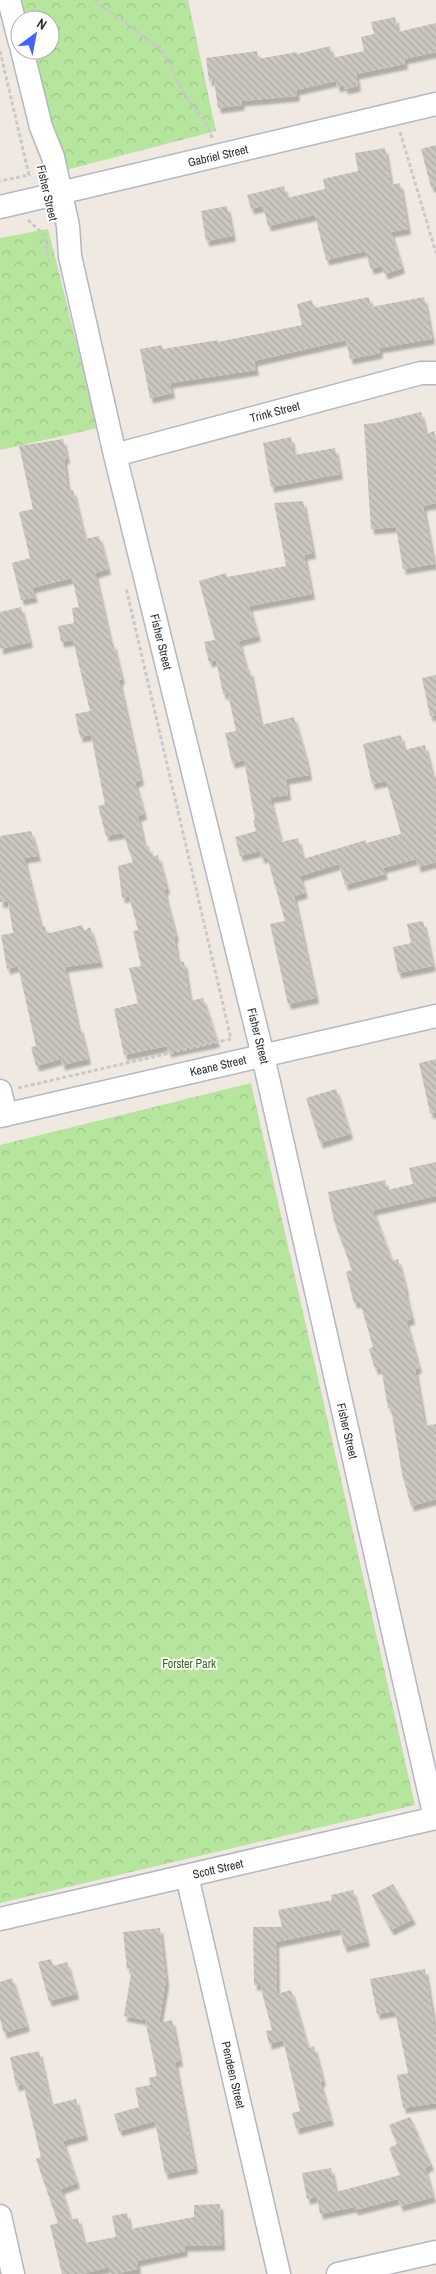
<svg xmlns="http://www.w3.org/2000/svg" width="436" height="2274" font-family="'Archivo Narrow',sans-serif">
	<defs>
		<pattern id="park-crowns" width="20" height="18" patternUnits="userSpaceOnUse" patternTransform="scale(1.25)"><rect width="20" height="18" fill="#b6e59e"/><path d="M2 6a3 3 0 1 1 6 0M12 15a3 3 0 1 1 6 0" fill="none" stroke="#9dc588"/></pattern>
		<pattern id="building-back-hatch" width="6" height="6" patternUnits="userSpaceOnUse" patternTransform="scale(1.25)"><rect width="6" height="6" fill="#cbc7bf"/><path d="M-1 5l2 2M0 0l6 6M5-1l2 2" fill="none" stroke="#afaba4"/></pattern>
		<filter id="shadow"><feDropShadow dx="3" dy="5.5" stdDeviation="1" flood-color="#0004"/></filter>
	</defs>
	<rect width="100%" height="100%" fill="#efe9e1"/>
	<path fill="url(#park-crowns)" d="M18 0H188L216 131 58 172 29 50H50V20H22Z
		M48 229 98 428 0 450V238Z
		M251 1083 415 1805 0 1903V1145Z"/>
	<path fill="url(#building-back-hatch)" filter="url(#shadow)" d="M395 17 398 32 436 23V52L404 59 405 64 356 74 358 86 345 89 344 85 337 87 336 81 296 90 297 96 241 101 242 105 218 108 214 80 209 81 206 58 257 51 258 59 297 52V54L330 46 332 58 364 51 361 37 374 34 371 22Z
		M436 145V186L431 187 421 149Z
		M385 148 391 185 400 183 408 229 391 232 402 268 385 274 382 266 371 269 365 251 326 260 315 215 268 226 263 206 251 209 247 195 284 186 287 198 325 189 323 179 358 171 355 153Z
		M227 206 233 236 206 241 201 211Z
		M369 297 371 307 424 297 432 339 379 348 380 353 350 359 346 340 254 361 256 370 170 383 172 393 150 398 140 349 162 345 163 349 218 340V342L302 325 297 304 312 300 314 308Z
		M421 412 426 434 434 431 436 439V503L423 506 434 564 403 569 396 527 371 529 364 424 376 423Z
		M291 437 294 455 335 448 340 474 271 487 263 443Z
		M63 439 67 458 64 459 68 491 73 490 85 539 99 536 108 569 95 573 111 644 113 643 122 679 119 680 141 780 135 782 144 814 138 816 145 848 149 846 151 857 158 855 167 889 164 890 176 937H174L178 961 184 962 190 1001 203 998 217 1042 168 1052 167 1046 124 1055 114 1009 138 1003 129 968 141 966 133 931 138 930 129 896 122 898 118 866 133 862 123 833 106 836 98 806 105 804 91 735 80 737 75 714 90 711 73 640 61 642 58 626 74 623 72 608 79 607 72 578 32 588 35 597 21 600 12 563 30 558 19 512 33 509 19 446Z
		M303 501 313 553 304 555 312 594 249 606 258 636 239 641 247 671 250 670 261 725 294 717 306 759 309 775 286 779 288 795 270 798 281 842 298 838 303 859 366 840V843L401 834 386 781 372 784 363 744 401 735 404 750 425 745 433 778 436 777V862L418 867 416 859 383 868 385 874 345 885 339 864 300 876 305 893 294 896 316 998 288 1004 270 924 285 921 267 857 261 858 260 851 240 856 235 837 256 831 253 820H255L244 760 232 763 225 733 236 731 228 694H223L216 660 209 662 204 642 215 640 199 581 226 573 227 577 286 566 274 503Z
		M21 607 30 642 0 649V612Z
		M436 675V715L430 716 422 678Z
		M31 831 38 856 24 858 41 927 45 926 46 934 82 925 84 931 90 927 100 962 65 967 78 1027H80L88 1059 62 1065 61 1059 36 1066 31 1047 36 1046 18 966 7 969 1 935 13 933 8 902H0V836Z
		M423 921 433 966 398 973 393 947 411 943 407 924Z
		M436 1059V1113H430L419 1063Z
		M336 1089 350 1134 320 1143 306 1098Z
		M436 1162V1196L373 1210 392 1261 398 1259 406 1290 405 1291 412 1319 406 1321 419 1368 415 1369 425 1426 436 1424V1499L411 1506 402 1474 391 1408H388L381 1368 375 1369 369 1349 373 1347 360 1302 354 1303 346 1272 352 1270 334 1221 328 1192 385 1180 387 1190 413 1184 409 1168Z
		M393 1884 413 1919 391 1930 372 1895Z
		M353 1890 367 1941 344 1947 340 1929 276 1942 277 1994 291 1990 308 2048 314 2046 323 2081 320 2082 331 2120 296 2129 292 2113 300 2111 283 2040 269 2044 266 2031 272 2030 260 1985H254L253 1927H282L278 1910 332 1900 331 1895Z
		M160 1928 166 1981 159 2023 172 2020 180 2061 175 2062 195 2168 165 2174 155 2121 119 2131 114 2114 139 2107 135 2088 150 2085 149 2078 157 2076 145 2020 124 2016 132 1968 127 1969 123 1932Z
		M51 1959 53 1966 67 1962 76 1994 49 2001 38 1962Z
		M425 1969 436 2035V2103L403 2108 397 2075 408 2073 395 2011 377 2014 370 1979Z
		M12 1978 27 2026 4 2033 0 2019V1982Z
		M39 2051 51 2105 76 2099 85 2135 63 2141 77 2183 61 2189 71 2220 78 2218 84 2243 116 2237 112 2216 127 2213 130 2229 194 2217V2205L220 2204 222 2245 184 2246 185 2251 137 2261 138 2269 114 2274H111L109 2267 82 2274H62L50 2225 58 2223 36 2159 41 2157 23 2084 16 2086 10 2057Z
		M410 2117 431 2165 425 2168 433 2197 400 2206 398 2199 355 2210 354 2207 320 2214 317 2197 307 2199 302 2173 331 2168 336 2192 400 2175 389 2148 397 2144 389 2125Z"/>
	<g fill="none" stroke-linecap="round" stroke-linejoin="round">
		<g stroke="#b4b7c1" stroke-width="25">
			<path id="minor" d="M9 0 20 43
				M22 50 41 127 53 157 68 226 70 256 115 455 263 1056 435 1818
				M0 207 436 104
				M115 455 421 373H436
				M0 1091 6 1115
				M0 1116 436 1016
				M187 1876 279 2274
				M0 1919 436 1818
				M0 2216 13 2274
				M338 2274 436 2252"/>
		</g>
		<path stroke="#c9c9c9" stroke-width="3" stroke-dasharray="4 2.5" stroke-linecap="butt" d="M94 0 162 50C171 64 176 80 185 95 194 110 208 120 212 138
			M0 51 29 175 0 181
			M400 132 436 253
			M28 220 43 234 49 261
			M18 1088 231 1039 126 588"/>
		<use href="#minor" stroke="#fff" stroke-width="22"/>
	</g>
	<g text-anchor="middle" stroke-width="4" stroke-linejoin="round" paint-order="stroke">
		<g font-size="12" fill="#2e2e2e" stroke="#fff">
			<text transform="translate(218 156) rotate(-13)" y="4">Gabriel Street</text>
			<text transform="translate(47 193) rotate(77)" y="4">Fisher Street</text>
			<text transform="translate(275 412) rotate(-15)" y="4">Trink Street</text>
			<text transform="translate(161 642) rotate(76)" y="4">Fisher Street</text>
			<text transform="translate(258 1036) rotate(76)" y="4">Fisher Street</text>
			<text transform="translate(218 1066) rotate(-13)" y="4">Keane Street</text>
			<text transform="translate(347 1431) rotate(77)" y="4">Fisher Street</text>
			<text transform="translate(218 1869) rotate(-13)" y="4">Scott Street</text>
			<text transform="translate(233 2075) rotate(77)" y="4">Pendeen Street</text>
		</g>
		<g font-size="12" fill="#2c6e1b" stroke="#fff">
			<text x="189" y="1668">Forster Park</text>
		</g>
	</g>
	<g transform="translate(35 35) rotate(32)"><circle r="24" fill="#ffffff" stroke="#ababab"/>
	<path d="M0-4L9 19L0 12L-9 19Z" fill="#4264fb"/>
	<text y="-8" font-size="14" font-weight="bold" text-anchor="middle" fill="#2e2e2e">N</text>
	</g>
</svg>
